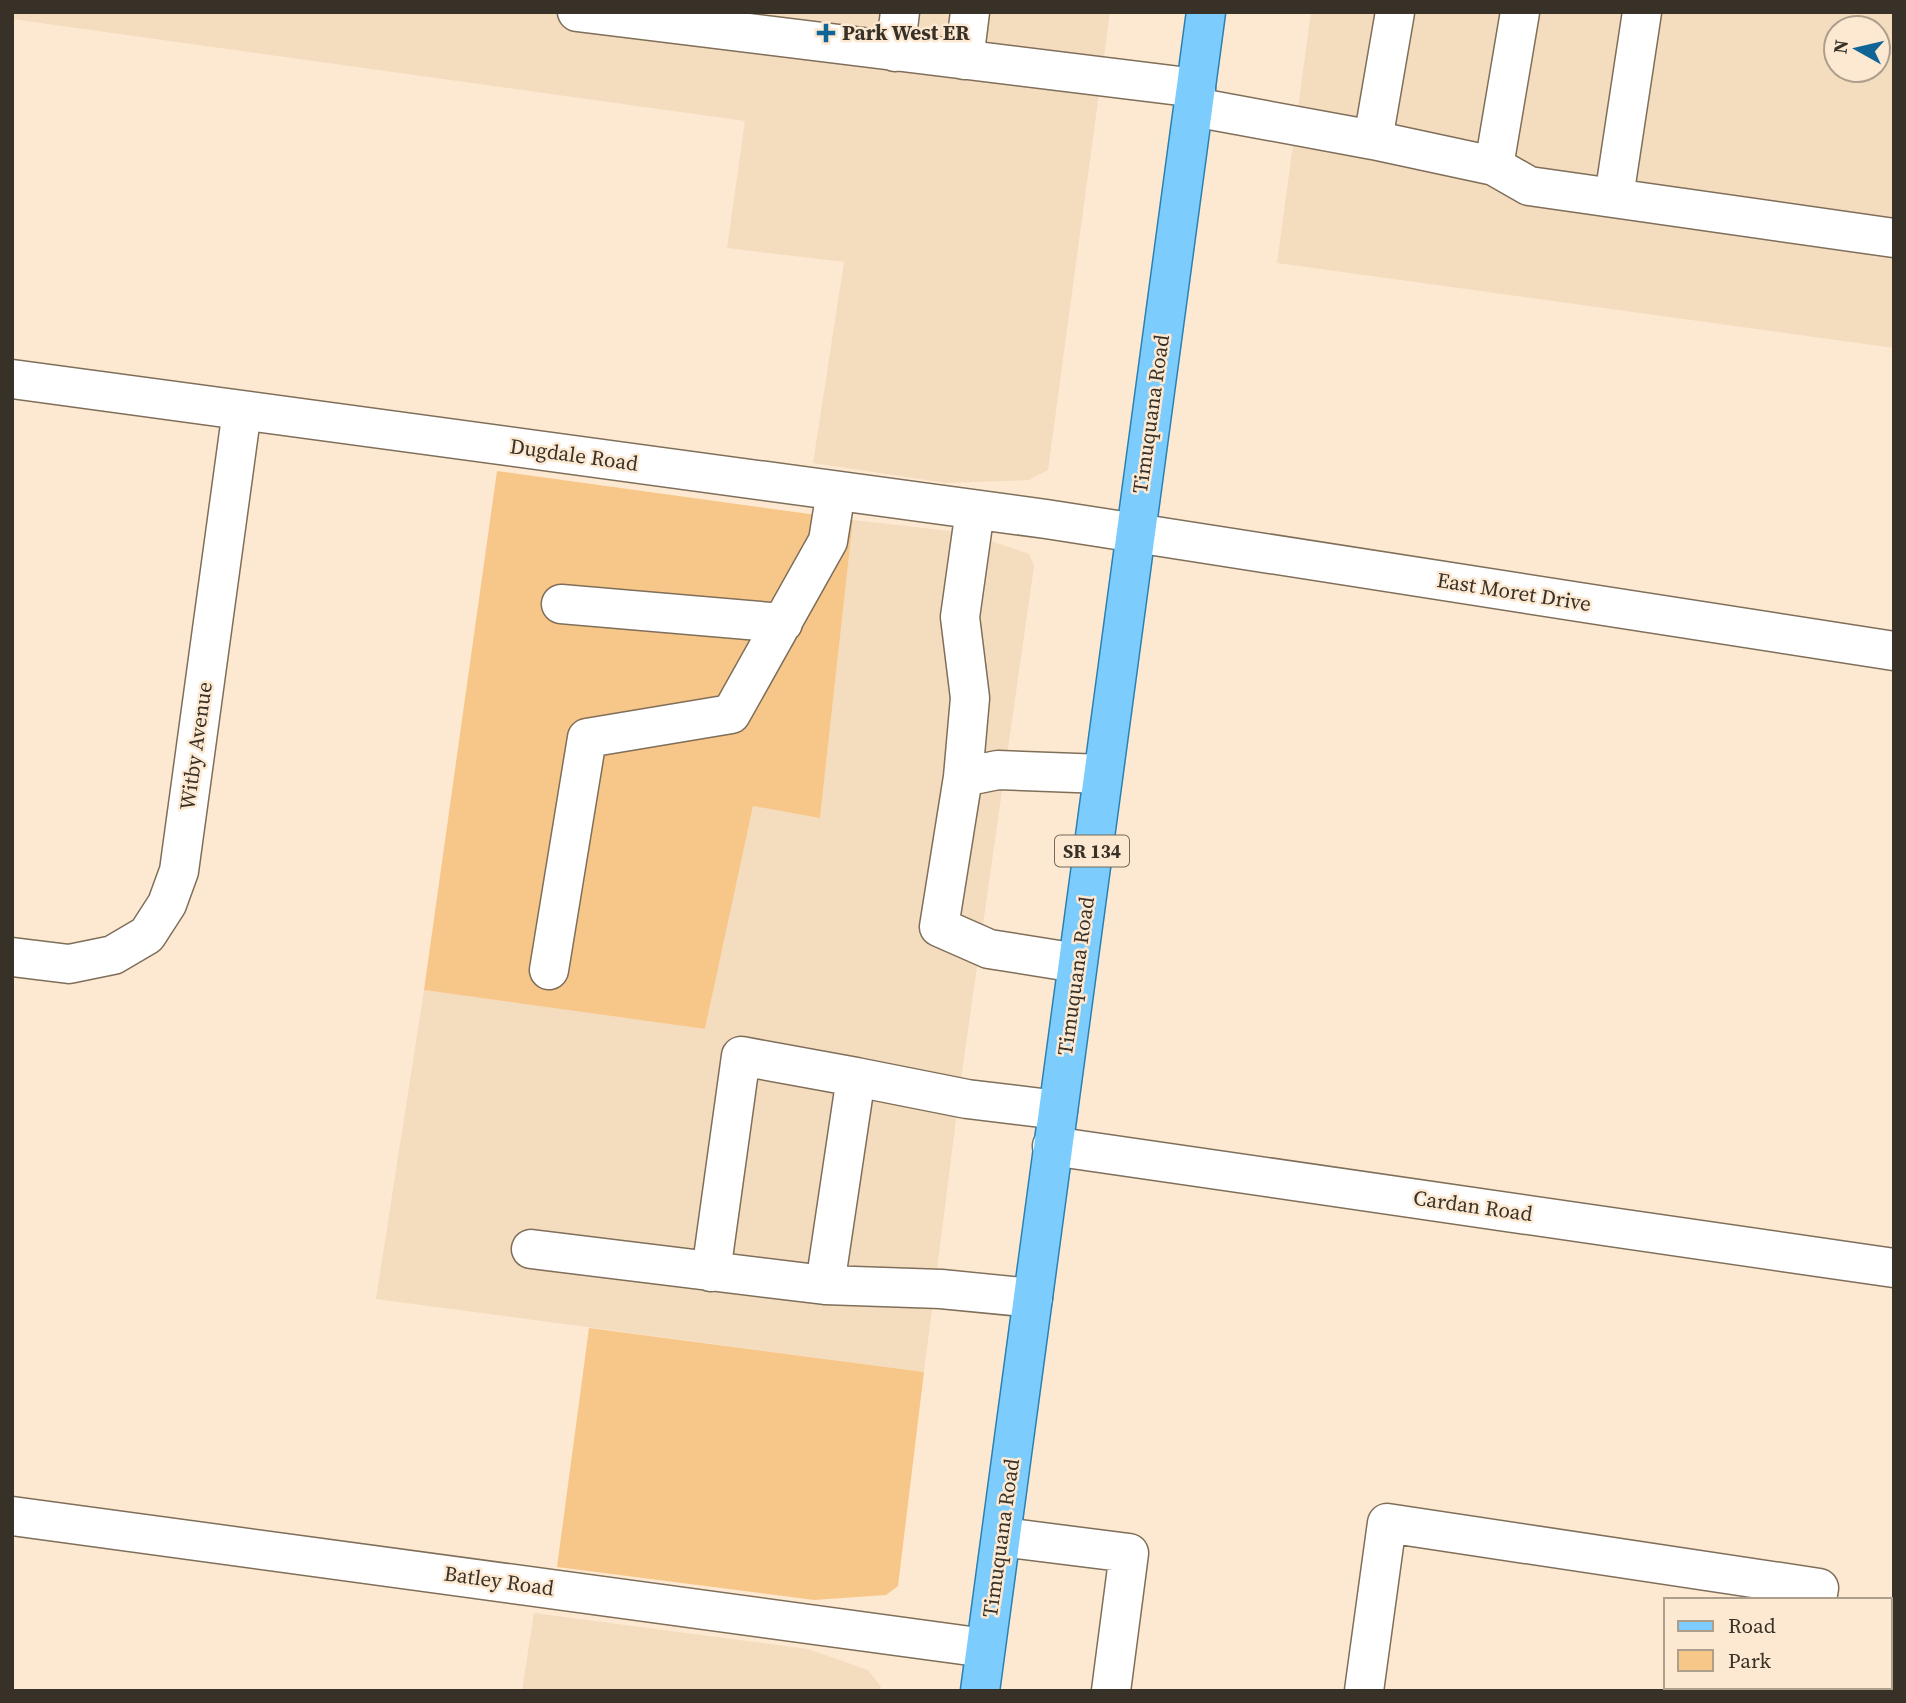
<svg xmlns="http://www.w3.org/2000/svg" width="1906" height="1703" font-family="'Source Serif 4',serif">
	<rect width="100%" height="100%" fill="#fde9d1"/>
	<path fill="#f4dcbf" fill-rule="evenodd" d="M12 12H1110L1048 470 1029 480 946 483 813 463 844 262 727 248 745 121 12 19Z
		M1311 12H1894V348L1277 263ZM1836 28H1878V70H1836Z
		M853 520 968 533 1029 554 1034 566 963 1065 924 1372 376 1299 424 990 705 1029 753 805 820 817Z
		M534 1613 808 1649 868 1670 881 1687 880 1691H522Z"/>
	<path fill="#f7c78a" d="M497 471 853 520 820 818 753 806 705 1029 424 990Z
		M589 1328 924 1372 898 1586 886 1595 814 1600 557 1567Z"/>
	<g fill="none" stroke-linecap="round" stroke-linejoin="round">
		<g stroke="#7f6e59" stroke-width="41">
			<path id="minor" d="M577 12 1196 88
				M895 52 900 12
				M964 60 970 12
				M1194 107 1373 140 1494 166 1529 186 1894 238
				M1373 140 1395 12
				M1494 166 1520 12
				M1614 197 1642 12
				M12 379 1046 519 1894 651
				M561 604 783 623
				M963 777 970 698 960 617 975 510
				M12 957 69 964 113 955 147 935 167 904 179 871 242 410
				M1077 963 989 949 939 927 963 777 998 770 1103 774
				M549 970 587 738 731 714 828 541 836 491
				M1052 1146 1894 1268
				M531 1249 825 1285 941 1289 1033 1298
				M711 1272 741 1056 856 1077
				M825 1285 856 1077 967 1099 1058 1110
				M12 1516 985 1648
				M1002 1537 1129 1553 1111 1691
				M1364 1691 1387 1523 1819 1588 1817 1600
				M1804 1691 1805 1687"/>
		</g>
		<g stroke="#2c80b1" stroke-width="41">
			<path id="major" d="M980 1691 1206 12"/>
		</g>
		<use href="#minor" stroke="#fff" stroke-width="38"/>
		<use href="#major" stroke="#7ccdfd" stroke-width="38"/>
	</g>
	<path fill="#116496" stroke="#fde9d1" stroke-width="2.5" d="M822.5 22.5h7v7h7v7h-7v7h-7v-7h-7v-7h7z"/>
	<g text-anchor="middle" stroke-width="5" stroke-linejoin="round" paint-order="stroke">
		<rect fill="#fde9d1" stroke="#73685b" stroke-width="2" x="1055" y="835.5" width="74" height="31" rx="5"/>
		<g font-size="19" font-weight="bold" fill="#383128">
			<text x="1092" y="858">SR 134</text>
		</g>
		<g font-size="21" font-weight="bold" fill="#383128" stroke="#fde9d1" text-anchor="start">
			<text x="842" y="40">Park West ER</text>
		</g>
		<g font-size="21" fill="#383128" stroke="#fde9d1">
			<text transform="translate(1151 414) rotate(-82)" y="7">Timuquana Road</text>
			<text transform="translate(574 455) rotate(8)" y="7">Dugdale Road</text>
			<text transform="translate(1514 592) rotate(9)" y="7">East Moret Drive</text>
			<text transform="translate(196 746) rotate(-82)" y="7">Witby Avenue</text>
			<text transform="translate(1076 976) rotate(-82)" y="7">Timuquana Road</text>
			<text transform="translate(1473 1206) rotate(8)" y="7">Cardan Road</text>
			<text transform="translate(1001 1538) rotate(-82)" y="7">Timuquana Road</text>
			<text transform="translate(499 1581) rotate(8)" y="7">Batley Road</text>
		</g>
	</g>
	<rect width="1906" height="1703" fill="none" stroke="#383128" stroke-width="28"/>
	<rect x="1664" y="1598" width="228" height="91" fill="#fde9d1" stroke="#ae9f8d" stroke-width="2"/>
	<rect x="1678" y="1621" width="35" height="10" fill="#7ccdfd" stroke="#ae9f8d" stroke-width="2"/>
	<text x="1728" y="1633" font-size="21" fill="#383128">Road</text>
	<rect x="1678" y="1650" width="35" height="21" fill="#f7c78a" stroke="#ae9f8d" stroke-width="2"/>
	<text x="1728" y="1668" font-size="21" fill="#383128">Park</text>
	<g transform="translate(1857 49) rotate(278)"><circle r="33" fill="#fde9d1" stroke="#ae9f8d" stroke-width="2"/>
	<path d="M0-5L12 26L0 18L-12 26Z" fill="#116496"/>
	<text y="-10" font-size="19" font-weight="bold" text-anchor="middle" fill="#383128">N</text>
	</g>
</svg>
